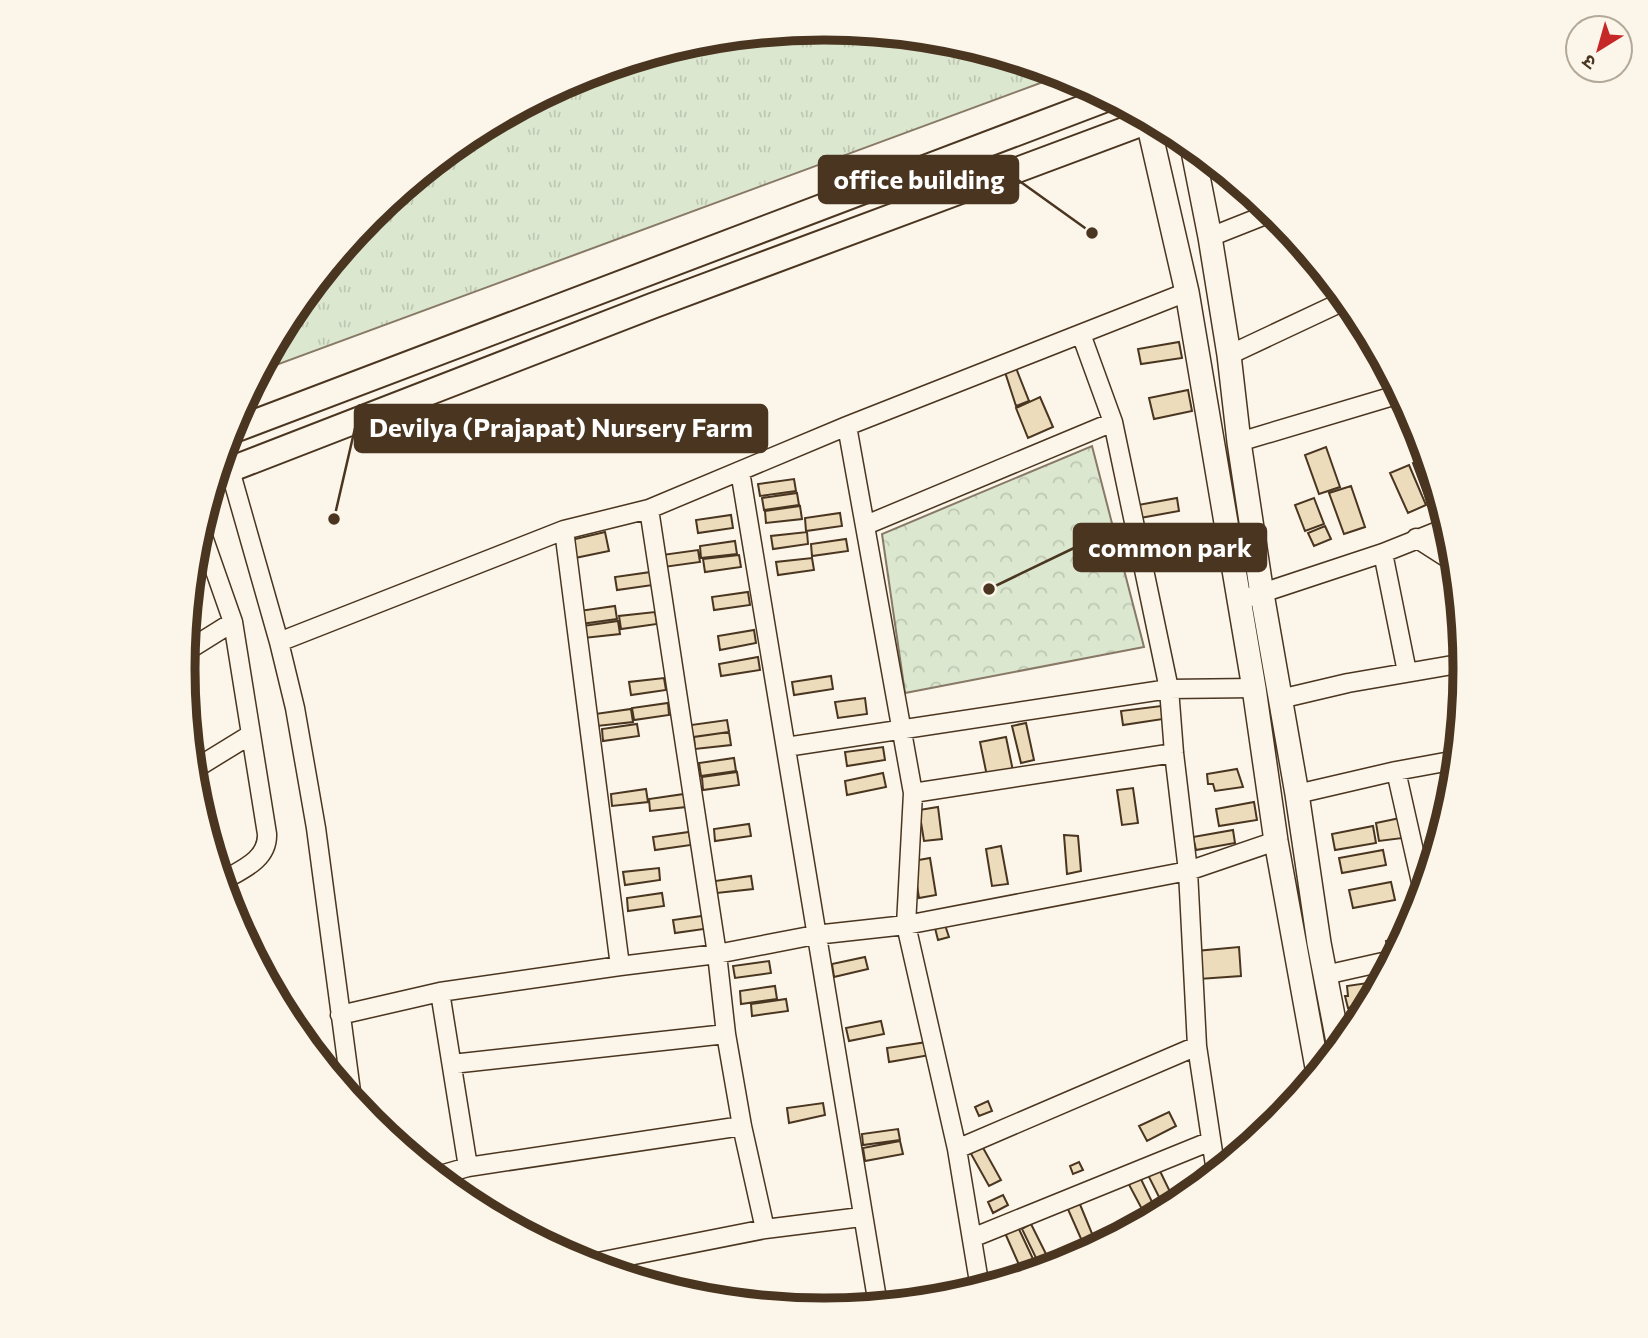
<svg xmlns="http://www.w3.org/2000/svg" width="1648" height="1338" font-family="Commissioner,'Noto Sans Devanagari',sans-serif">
	<defs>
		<pattern id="grass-tufts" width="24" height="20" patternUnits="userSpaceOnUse" patternTransform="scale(1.75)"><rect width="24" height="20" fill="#dce7d0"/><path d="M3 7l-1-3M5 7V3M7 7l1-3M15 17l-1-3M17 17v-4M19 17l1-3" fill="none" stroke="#bec7b2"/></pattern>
		<pattern id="park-crowns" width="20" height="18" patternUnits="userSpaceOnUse" patternTransform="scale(1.75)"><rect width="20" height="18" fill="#dce7d0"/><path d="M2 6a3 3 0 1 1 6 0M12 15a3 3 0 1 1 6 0" fill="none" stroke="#bec7b2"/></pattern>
	</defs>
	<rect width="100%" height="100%" fill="#fbf6e9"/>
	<path fill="url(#grass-tufts)" stroke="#887966" stroke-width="2" d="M824 28 949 40 1062 75 260 371 291 313 371 215 468 136 579 77 699 40Z"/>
	<path fill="url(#park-crowns)" stroke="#887966" stroke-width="2" d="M1092 446 1144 647 905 693 882 534Z"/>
	<path fill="#ecdcbc" stroke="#4a3520" stroke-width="2" d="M1179 342 1182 358 1141 364 1138 349Z
		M1016 368 1029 401 1016 406 1005 372Z
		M1188 390 1192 411 1154 419 1149 398Z
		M1040 397 1053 427 1028 438 1016 408Z
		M1326 447 1340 487 1319 494 1305 455Z
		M1426 458 1440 502 1429 506 1413 463Z
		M1409 465 1426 505 1408 513 1390 473Z
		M794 479 796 491 760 496 758 484Z
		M1351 486 1365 527 1344 534 1329 493Z
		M797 493 799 505 764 510 762 498Z
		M1177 498 1179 511 1140 518 1138 505Z
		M1314 498 1324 524 1305 531 1295 505Z
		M800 506 802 519 766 523 765 511Z
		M840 513 842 526 806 531 805 518Z
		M731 515 733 528 698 533 696 520Z
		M1325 526 1331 539 1314 546 1308 533Z
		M605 532 609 551 575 558 571 540Z
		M807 532 808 544 773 549 771 536Z
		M846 539 848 551 812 556 811 544Z
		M735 541 737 554 701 558 700 546Z
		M698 550 700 562 664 567 662 555Z
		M739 555 741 567 705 572 703 559Z
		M812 558 814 570 778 575 776 562Z
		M651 572 653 585 617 590 615 577Z
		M748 592 750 605 714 610 712 597Z
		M615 606 617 619 581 624 579 611Z
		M655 612 657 624 621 629 619 616Z
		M618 621 620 634 584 638 583 626Z
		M754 630 756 643 720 650 718 636Z
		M758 657 760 670 721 676 719 664Z
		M831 676 833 689 794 695 792 682Z
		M664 678 666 690 631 695 629 682Z
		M865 698 867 714 838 718 835 702Z
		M668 703 669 715 634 720 632 708Z
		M1161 706 1163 719 1123 725 1121 711Z
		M631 709 633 722 597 726 595 714Z
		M727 720 729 732 693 737 691 725Z
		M1026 723 1034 760 1021 763 1012 726Z
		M637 724 639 736 603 741 602 729Z
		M729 732 731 745 695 749 694 737Z
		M1006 737 1013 771 987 776 980 742Z
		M883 747 885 760 847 766 845 752Z
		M734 758 736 771 701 776 699 763Z
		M1237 769 1243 787 1215 791 1213 784H1208L1207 774Z
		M737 772 739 785 703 790 702 777Z
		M883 773 886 787 847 795 845 781Z
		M1133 788 1138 823 1122 825 1117 790Z
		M646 789 648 802 612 806 611 794Z
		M684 794 686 807 650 811 649 799Z
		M1254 802 1257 820 1219 826 1216 809Z
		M938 807 942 839 924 841 919 810Z
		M1400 818 1403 838 1379 841 1376 823Z
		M749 824 751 836 715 841 714 829Z
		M1373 826 1376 843 1335 850 1332 834Z
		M1233 830 1235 843 1196 850 1193 837Z
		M689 832 691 845 655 850 653 837Z
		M1064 835 1078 836 1081 871 1067 874Z
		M1001 846 1008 884 992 886 986 849Z
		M1383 850 1386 865 1342 873 1339 858Z
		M930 858 936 895 919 898 913 861Z
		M659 868 660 880 625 885 623 872Z
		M751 876 753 889 717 893 715 881Z
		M1391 882 1395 900 1353 908 1349 890Z
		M662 893 664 906 628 911 627 898Z
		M709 915 711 928 675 933 673 920Z
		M945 925 949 937 938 940 935 928Z
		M1395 939 1397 949 1388 950 1386 941Z
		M1239 947 1241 976 1199 979 1196 951Z
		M865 957 868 969 834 977 832 964Z
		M769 961 771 973 735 978 733 966Z
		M1381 981 1368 1004 1348 1008 1345 996H1348L1347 986Z
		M775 986 777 999 741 1004 740 991Z
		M786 999 788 1011 752 1016 751 1004Z
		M881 1021 884 1034 849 1041 846 1028Z
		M927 1042 930 1055 889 1062 887 1048Z
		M988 1101 992 1111 979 1116 975 1107Z
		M823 1103 825 1115 789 1123 787 1108Z
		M1169 1112 1176 1126 1147 1141 1139 1126Z
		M898 1129 900 1140 863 1145 862 1134Z
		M900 1141 903 1154 865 1161 863 1148Z
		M982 1146 1001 1180 989 1186 970 1152Z
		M1079 1162 1083 1170 1073 1174 1070 1166Z
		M1158 1167 1174 1200 1163 1205 1147 1173Z
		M1138 1173 1154 1206 1143 1211 1126 1179Z
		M1003 1195 1008 1205 993 1213 988 1202Z
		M1079 1202 1093 1236 1082 1241 1067 1207Z
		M1031 1224 1047 1256 1037 1260 1022 1229Z
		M1017 1225 1034 1261 1020 1267 1005 1233Z"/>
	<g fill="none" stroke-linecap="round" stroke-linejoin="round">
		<g stroke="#4a3520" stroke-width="21">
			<path id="minor" d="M1210 237 1273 212
				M1081 334 1113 422 1169 689 1174 753 1188 871 1197 1046 1216 1172
				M1229 355 1346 300
				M847 426 913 793 906 925 957 1149 980 1288
				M1239 442 1400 394
				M230 470 279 642 295 708 316 828 352 1099
				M740 471 878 1305
				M649 509 717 954 726 1034 742 1126 765 1229
				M866 525 1113 422
				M200 528 233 622 267 834C268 860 241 870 222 881
				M564 530 620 966
				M1416 538 1455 563
				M1383 553 1407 672
				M1250 597 1383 553 1448 527
				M279 642 564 530 649 509 847 426 1187 292
				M185 652 233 622
				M1280 699 1348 683 1464 663
				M786 747 1169 689 1254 688
				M193 770 250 735
				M1396 771 1423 891
				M913 793 1174 753
				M1297 794 1396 771 1456 760
				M1325 975 1392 960
				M440 992 468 1167
				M340 1015 440 992 620 966 717 954 815 935 906 925 1188 871 1276 841
				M452 1064 726 1034
				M957 1149 1197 1046
				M437 1176 468 1167 742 1126
				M972 1238 1211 1141
				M588 1264 765 1229 861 1217"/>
		</g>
		<g stroke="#4a3520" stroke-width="26">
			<path id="tertiary" d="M1147 118 1187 292 1254 688 1276 841 1318 1073
				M1192 146 1210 237 1229 355 1239 442 1262 594 1297 794 1319 943 1339 1047"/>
		</g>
		<g stroke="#4a3520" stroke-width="28">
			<path id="secondary" d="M229 432 1109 98
				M216 475 652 306 1151 120"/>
		</g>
		<use href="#minor" stroke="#fbf6e9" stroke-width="18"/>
		<use href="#tertiary" stroke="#fbf6e9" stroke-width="23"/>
		<use href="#secondary" stroke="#fbf6e9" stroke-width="24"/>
	</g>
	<path d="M0 0H1648V1338H0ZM195 669a629 629 0 1 1 1258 0a629 629 0 1 1-1258 0Z" fill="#fbf6e9" fill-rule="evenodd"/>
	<path fill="none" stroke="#4a3520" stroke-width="9" d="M195 669a629 629 0 1 1 1258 0a629 629 0 1 1-1258 0Z"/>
	<path fill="none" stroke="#4a3520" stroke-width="2.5" d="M1092 233L1018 180M334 519L355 428M989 589L1074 548"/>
	<g fill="#4a3520" stroke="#fbf6e9" stroke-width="2.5">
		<circle cx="1092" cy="233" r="7"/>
		<circle cx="334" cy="519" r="7"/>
		<circle cx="989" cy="589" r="7"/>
	</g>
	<g fill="#4a3520" stroke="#4a3520" stroke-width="2.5">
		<rect x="819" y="156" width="199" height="47" rx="7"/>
		<rect x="355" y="405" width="412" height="47" rx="7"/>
		<rect x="1074" y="524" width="192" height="47" rx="7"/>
	</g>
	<g font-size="26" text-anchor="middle" font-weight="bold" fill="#fff">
		<text x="919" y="189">office building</text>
		<text x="561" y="437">Devilya (Prajapat) Nursery Farm</text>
		<text x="1170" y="557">common park</text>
	</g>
	<g transform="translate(1599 49) rotate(217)"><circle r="33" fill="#fbf6e9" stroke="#b4a999" stroke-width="2"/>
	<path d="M0-5L12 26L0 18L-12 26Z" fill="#c62828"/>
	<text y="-10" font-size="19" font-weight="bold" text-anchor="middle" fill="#4a3520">उ</text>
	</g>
</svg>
